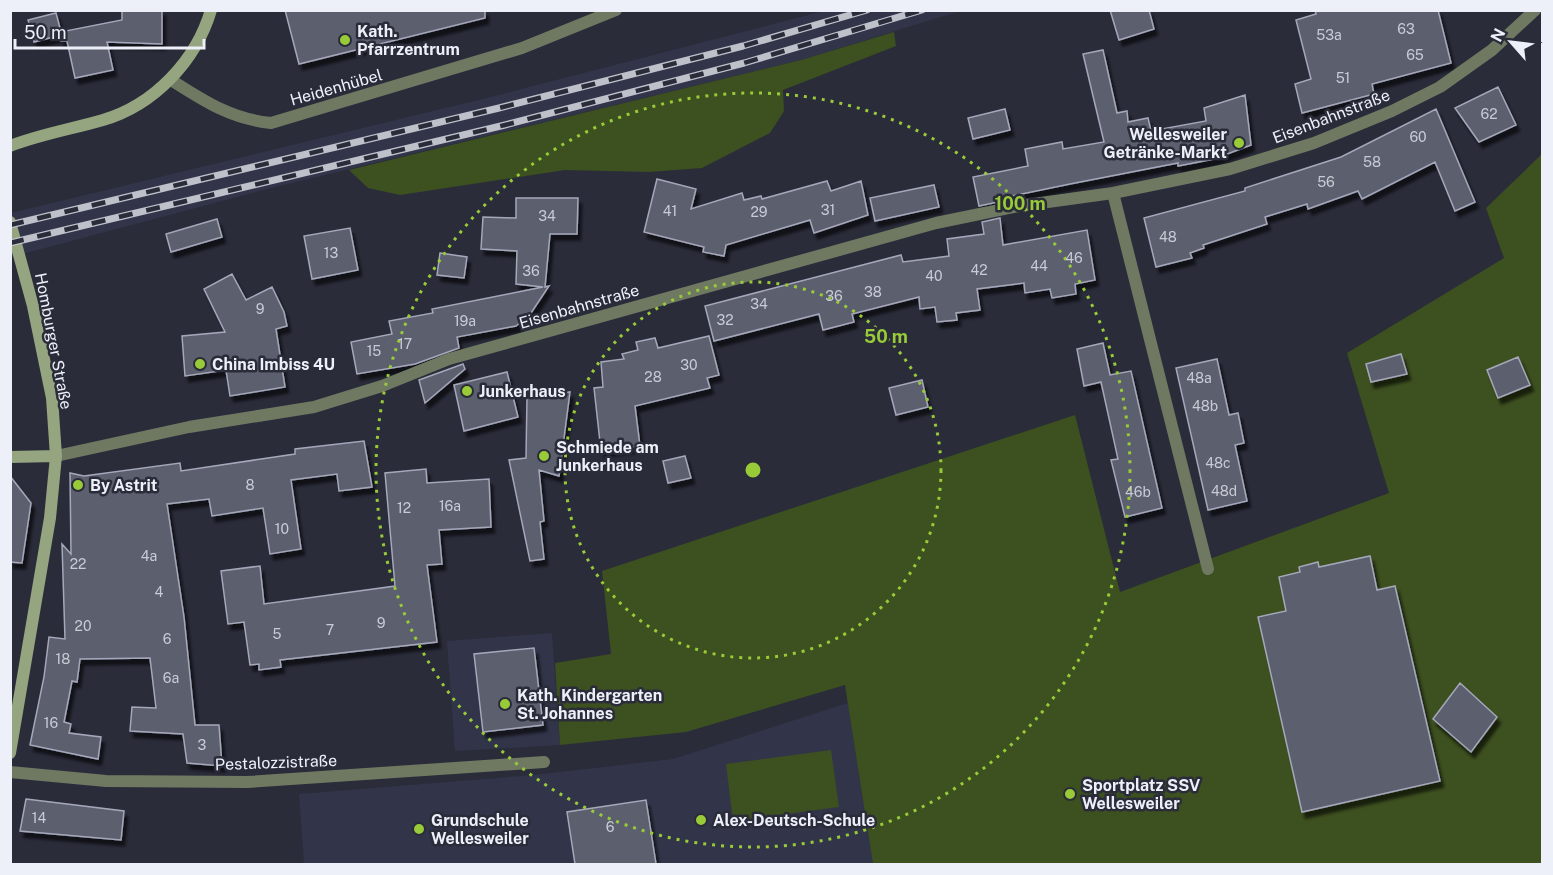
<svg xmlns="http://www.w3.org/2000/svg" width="1553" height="875" font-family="'Public Sans',sans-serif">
	<defs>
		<filter id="shadow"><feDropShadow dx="3.5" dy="6" stdDeviation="1.5" flood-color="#0009"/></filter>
	</defs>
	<rect width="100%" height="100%" fill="#2a2c3a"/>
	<path fill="#323549" d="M824 11H960L801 60 267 189 11 257V213L491 97Z
		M552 633 560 745 455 751 447 641Z
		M848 703 873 864H304L299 794 534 775 673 759Z"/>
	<path fill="#3d501f" d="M894 32 896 46 783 90 784 111 770 133 702 168 649 172 565 170 400 195 368 188 349 170 801 60Z
		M1542 154V864H873L845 685 686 732 560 745 555 663 611 654 602 571 1075 415 1120 592 1389 493 1347 353 1504 258 1486 208Z
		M831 750 839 807 733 821 726 764Z"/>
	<path fill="#5b5e6e" stroke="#a5a8ba" stroke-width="1.5" filter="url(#shadow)" d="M122 10H162V44L107 42 113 70 75 78 67 41H61V35L34 42 28 20 56 13 61 32 122 20Z
		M285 10H485V18L299 64Z
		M1110 10H1149L1154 29 1119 40Z
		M1315 10H1438L1451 63 1372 84 1374 94 1302 113 1295 84 1311 79 1296 20 1316 14Z
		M1103 50 1117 113 1127 111 1128 122 1148 118 1151 131 1206 121 1204 108 1245 95 1251 145 1214 159 1178 166V163L1070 184 997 199 998 202 979 206 973 177 1028 166 1025 149 1062 142 1063 149 1104 142 1083 54Z
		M1498 87 1516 125 1479 142 1455 108Z
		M1005 109 1010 130 973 139 968 118Z
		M1436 109 1475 202 1455 211 1435 162 1362 199 1358 191 1308 209 1307 204 1265 217 1267 224 1203 245 1204 248 1190 253 1192 258 1156 267 1144 218 1245 191V188L1341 157Z
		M657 179 696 189 691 209 742 193 744 200 761 196 762 199 827 181 831 191 861 181 868 215 814 233 810 220 726 245 724 256 703 252 704 247 644 232Z
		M934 185 939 207 875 221 870 198Z
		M516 198H578L577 234H550L545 287 549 286 531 313 516 326 457 337 459 348 415 364 357 374 351 342 392 334 389 321 433 313 432 309 543 287 516 284 517 251 481 249 483 217 516 218Z
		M1000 218 1003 245 1087 230 1095 280 1075 284 1076 294 1052 298 1050 289 1025 293 1024 283 977 289 980 310 956 313 957 320 937 322 935 307 920 309 919 297 852 314 854 322 823 330 819 314 714 341 705 306 901 255 903 262 949 256 947 239 984 234 982 222Z
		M217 219 222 237 171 252 166 234Z
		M350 228 358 270 312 279 304 236Z
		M440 253 467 257 464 278 437 275Z
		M232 274 246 300 272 287 284 312 287 326 276 329 285 387 230 396 226 370 185 376 182 336 225 332 204 289Z
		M709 336 719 375 707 378 710 388 635 406 640 446 601 451 594 388 603 387 601 362 624 359 622 354 638 350 636 342 655 338 658 348Z
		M1103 343 1110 375 1131 371 1162 508 1125 517 1111 460 1118 459 1101 382 1084 386 1077 349Z
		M1401 354 1407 374 1371 382 1366 364Z
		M1518 357 1530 385 1498 398 1487 370Z
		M1217 359 1229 415 1238 413 1244 443 1235 445 1247 501 1208 510 1176 368Z
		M463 364 465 369 425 403 419 380Z
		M507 372 518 417 464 431 454 385Z
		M922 380 928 407 896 415 889 388Z
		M570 392 559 476 539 470 544 521 540 522 544 559 530 561 509 460 526 458 527 398Z
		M364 441 372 487 339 491 337 474 291 480 301 549 270 554 263 508 212 516 209 499 167 504 184 617 195 725H219L222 766 187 763 183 734 130 731 132 707 156 708 150 658 80 659 77 682 72 681 64 722 71 724 69 733 101 737 98 759 30 745 44 677 49 637 65 639 62 544 71 554 70 473 84 476 180 463 181 471 295 454V449Z
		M685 456 691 478 668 483 663 461Z
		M426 469 427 483 489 479 491 527 439 530 442 564 427 565 437 642 280 660 281 667 259 670V664L250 665 244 622 228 624 221 571 260 566 264 604 395 586 385 473Z
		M10 476 31 503 22 563 10 562Z
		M1370 556 1377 590 1395 586 1440 781 1302 812 1258 617 1286 611 1279 577 1300 572 1299 567 1318 562 1319 567Z
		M534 648 543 725 483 732 474 654Z
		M1460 683 1497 717 1471 752 1433 719Z
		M26 799 124 811 121 840 20 831Z
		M646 800 656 864H575L567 812Z"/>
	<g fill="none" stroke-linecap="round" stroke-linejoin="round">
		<path stroke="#6f7962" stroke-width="12" d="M171 80C204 101 231 119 271 123L522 48 616 10
			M1113 193 1208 569
			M56 456 189 427 314 407 382 386 449 359 936 223 1019 206 1113 193 1230 169 1314 143 1392 111 1440 87 1492 50 1535 10
			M10 772 106 781 247 782 544 762"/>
		<path stroke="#94a57f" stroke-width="12" d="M10 146C41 134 72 129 103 120 154 105 196 61 211 10
			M10 222 33 306 52 398 56 456 50 518 10 753
			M10 457 56 456"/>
		<g stroke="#bec0ca" stroke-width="7">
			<path id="rail" d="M10 225 499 108 743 46 867 10
				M10 243 505 125 744 63 922 10"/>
		</g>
		<use href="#rail" stroke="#2a2c3a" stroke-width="4.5" stroke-dasharray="14" stroke-linecap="butt"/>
	</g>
	<g fill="none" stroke="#98cb37" stroke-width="3" stroke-dasharray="3 6">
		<circle cx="753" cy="470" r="188"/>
		<circle cx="753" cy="470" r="377"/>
	</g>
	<g fill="#98cb37" stroke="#2a2c3a" stroke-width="2">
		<circle cx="345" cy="40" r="6"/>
		<circle cx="1239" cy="143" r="6"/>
		<circle cx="200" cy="364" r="6"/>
		<circle cx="467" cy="391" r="6"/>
		<circle cx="544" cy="456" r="6"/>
		<circle cx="78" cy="485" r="6"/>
		<circle cx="505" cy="704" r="6"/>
		<circle cx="1070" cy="794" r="6"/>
		<circle cx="701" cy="820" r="6"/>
		<circle cx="419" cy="829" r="6"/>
	</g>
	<g text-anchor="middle" stroke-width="5" stroke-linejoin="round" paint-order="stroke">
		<g font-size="14" fill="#c9ccd6">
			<text x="1406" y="34">63</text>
			<text x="1329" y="40">53a</text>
			<text x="1415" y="60">65</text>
			<text x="1343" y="83">51</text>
			<text x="1489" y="119">62</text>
			<text x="1418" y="142">60</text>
			<text x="1372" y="167">58</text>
			<text x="1326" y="187">56</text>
			<text x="828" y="215">31</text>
			<text x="670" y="216">41</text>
			<text x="759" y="217">29</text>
			<text x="547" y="221">34</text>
			<text x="1168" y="242">48</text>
			<text x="331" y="258">13</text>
			<text x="1074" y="263">46</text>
			<text x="1039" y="271">44</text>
			<text x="979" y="275">42</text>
			<text x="531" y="276">36</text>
			<text x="934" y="281">40</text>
			<text x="873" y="297">38</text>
			<text x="834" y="301">36</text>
			<text x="759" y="309">34</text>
			<text x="260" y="314">9</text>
			<text x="725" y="325">32</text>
			<text x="465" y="326">19a</text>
			<text x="405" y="349">17</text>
			<text x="374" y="356">15</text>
			<text x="689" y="370">30</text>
			<text x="653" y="382">28</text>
			<text x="1199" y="383">48a</text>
			<text x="1205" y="411">48b</text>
			<text x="1218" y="468">48c</text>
			<text x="250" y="490">8</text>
			<text x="1224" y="496">48d</text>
			<text x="1138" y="497">46b</text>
			<text x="450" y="511">16a</text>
			<text x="404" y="513">12</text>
			<text x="282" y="534">10</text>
			<text x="149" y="561">4a</text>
			<text x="78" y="569">22</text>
			<text x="159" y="597">4</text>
			<text x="381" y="628">9</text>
			<text x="83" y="631">20</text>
			<text x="330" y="635">7</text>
			<text x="277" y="639">5</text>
			<text x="167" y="644">6</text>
			<text x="63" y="664">18</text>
			<text x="171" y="683">6a</text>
			<text x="51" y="728">16</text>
			<text x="202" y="750">3</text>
			<text x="39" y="823">14</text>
			<text x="610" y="832">6</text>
		</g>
		<g font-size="16" font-weight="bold" fill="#eef0f9" stroke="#2a2c3a" text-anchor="start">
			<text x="357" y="37">Kath.<tspan x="357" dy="18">Pfarrzentrum</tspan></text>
			<text x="1227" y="140" text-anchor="end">Wellesweiler<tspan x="1227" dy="18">Getränke-Markt</tspan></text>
			<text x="212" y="370">China Imbiss 4U</text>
			<text x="479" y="397">Junkerhaus</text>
			<text x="556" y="453">Schmiede am<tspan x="556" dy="18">Junkerhaus</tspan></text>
			<text x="90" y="491">By Astrit</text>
			<text x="517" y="701">Kath. Kindergarten<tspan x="517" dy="18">St. Johannes</tspan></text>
			<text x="1082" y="791">Sportplatz SSV<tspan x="1082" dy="18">Wellesweiler</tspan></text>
			<text x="431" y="826">Grundschule<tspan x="431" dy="18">Wellesweiler</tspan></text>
			<text x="713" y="826">Alex-Deutsch-Schule</text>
		</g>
		<g font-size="16" fill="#eef0f9" stroke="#2a2c3a">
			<text transform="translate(336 87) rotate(-16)" y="6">Heidenhübel</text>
			<text transform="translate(1331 116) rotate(-21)" y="6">Eisenbahnstraße</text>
			<text transform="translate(579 306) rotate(-16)" y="6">Eisenbahnstraße</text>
			<text transform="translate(54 341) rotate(79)" y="6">Homburger Straße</text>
			<text transform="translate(276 762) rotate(-2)" y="6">Pestalozzistraße</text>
		</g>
	</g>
	<circle cx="753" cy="470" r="9" fill="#98cb37" stroke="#2a2c3a" stroke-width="3"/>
	<g font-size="18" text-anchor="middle" font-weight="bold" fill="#98cb37" stroke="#2a2c3a" stroke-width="5" stroke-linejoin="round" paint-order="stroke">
		<text x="1020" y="210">100 m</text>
		<text x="886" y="343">50 m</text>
	</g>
	<rect width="1553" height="875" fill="none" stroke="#eef0f9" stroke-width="24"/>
	<g transform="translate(1511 42) rotate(298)" stroke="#2a2c3a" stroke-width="4.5" paint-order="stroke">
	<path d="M0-4.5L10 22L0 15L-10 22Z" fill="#eef0f9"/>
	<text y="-9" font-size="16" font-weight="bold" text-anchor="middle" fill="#eef0f9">N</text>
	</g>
	<path d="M15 39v9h189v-9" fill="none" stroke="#eef0f9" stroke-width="3"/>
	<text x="24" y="39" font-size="18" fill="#eef0f9" stroke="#2a2c3a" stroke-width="4.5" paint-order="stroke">50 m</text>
</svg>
